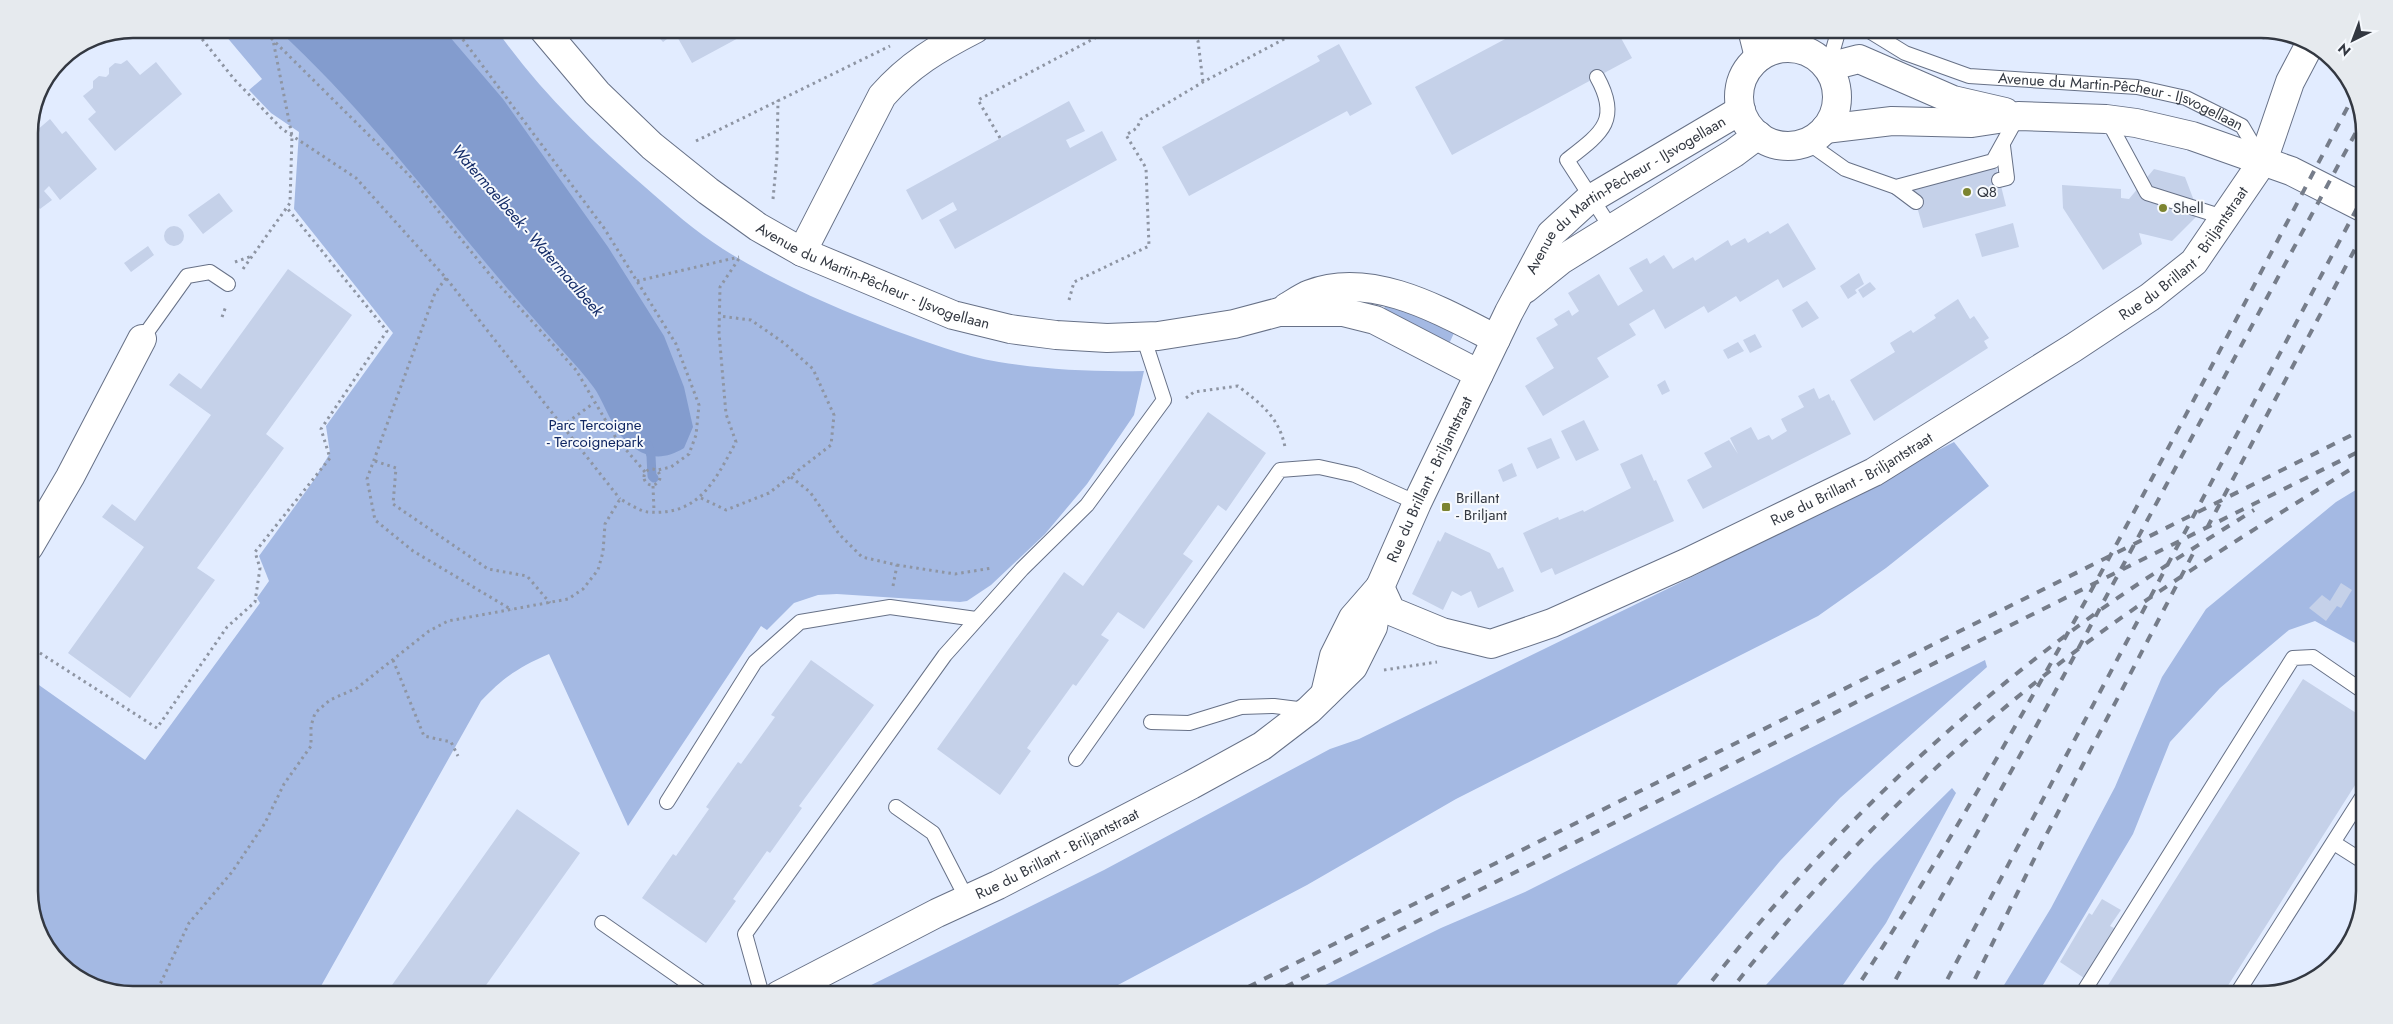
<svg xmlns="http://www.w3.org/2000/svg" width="2393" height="1024" font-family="Jost,sans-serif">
	<rect width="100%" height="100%" fill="#e2ecff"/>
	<path fill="#a4b9e3" d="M220 29H496C538 89 590 140 645 187 670 209 696 232 723 249 775 282 835 308 893 330 927 342 963 356 999 362 1047 370 1095 372 1144 371L1134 415 1087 484 1045 534 991 585 967 601 960 602 837 594 818 595 794 603 767 630 761 626 628 826 549 654C519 667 504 677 481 701L316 995H161L154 992 152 995H132L93 987 50 954 29 899V678L145 760 260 603 257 598 269 581 259 556 314 480 330 453 326 426 393 333 294 209 299 132 271 113 249 90 262 79Z
		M1392 304 1454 333 1448 346 1383 310 1386 305Z
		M1954 442 1989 486 1886 568 1818 616 1456 799 1307 885 1099 995H851L1104 870 1330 749 1359 739 1700 573Z
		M2364 485V648L2315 621 2289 630 2220 688 2170 742 2133 834 2037 995H1998L2051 908 2115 787 2162 677 2206 609 2336 502Z
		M1985 660 1987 667 1840 798 1780 861 1668 995H1305L1441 928 1525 892Z
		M1952 788 1956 793 1886 923 1836 995H1757L1874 865Z"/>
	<path fill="#839cce" d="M277 29H443L503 99 608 247 664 336 684 387 693 427 684 448C666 459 649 460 632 446 615 433 609 415 599 396 594 386 586 378 579 369 551 338 523 307 496 275 425 191 358 103 277 29Z"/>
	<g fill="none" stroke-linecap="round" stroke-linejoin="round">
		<path stroke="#839cce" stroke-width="9" d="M648 445 651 456 652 476 654 478"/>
	</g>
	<path fill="#c5d1e9" d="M637 29H755L692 63 675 33 663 42 654 32 642 38Z
		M1524 29H1616L1632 58 1452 155 1415 87Z
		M2245 29H2261L2268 30 2264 40 2244 32Z
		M1339 44 1372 104 1350 116 1347 111 1189 196 1162 147 1320 61 1317 56Z
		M127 60 140 75 156 62 182 94 115 151 88 119 96 112 83 96 93 88V81L99 76 106 77 109 74V68L115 63 121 64Z
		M1069 101 1085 131 1066 140 1070 148 1102 131 1117 160 955 249 939 220 957 210 953 202 922 220 906 190Z
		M50 119 62 134 66 131 97 169 60 200 49 186 44 191 52 200 40 209 29 197V137Z
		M1996 166 2006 206 1923 228 1912 189Z
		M2154 169 2185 177 2199 214 2172 241 2139 233 2142 244 2103 270 2063 208 2062 185 2121 189V198L2129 199Z
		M219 193 233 211 203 234 188 215Z
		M1788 223 1816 269 1783 288 1778 279 1740 302 1736 296 1708 313 1704 306 1665 329 1654 309 1629 324 1636 335 1597 358 1609 377 1543 416 1525 386 1554 368 1536 338 1558 325 1554 319 1569 310 1572 316 1579 311 1568 293 1599 274 1618 306 1643 291 1629 268 1647 258 1650 264 1664 255 1673 269 1693 257 1695 261 1728 240 1731 246 1745 238 1748 243 1768 231 1770 234Z
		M2013 223 2019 247 1982 257 1975 234Z
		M164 236a10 10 0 1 1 20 0a10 10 0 1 1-20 0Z
		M148 246 154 255 131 272 124 263Z
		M288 269 352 315 266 434 284 448 197 568 215 580 130 698 68 653 144 547 102 517 112 504 135 521 211 415 169 385 179 373 201 389Z
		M1859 273 1864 284 1855 290 1857 293 1848 299 1840 286Z
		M1870 282 1876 289 1863 298 1858 290Z
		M1958 299 1970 319 1974 316 1989 338 1984 341 1988 348 1874 421 1850 380 1895 352 1890 343 1911 330 1913 333 1936 318 1934 315Z
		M1807 301 1819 318 1802 328 1792 310Z
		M1755 334 1762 347 1750 353 1743 340Z
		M1738 342 1744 351 1728 359 1723 350Z
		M1665 380 1670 391 1662 395 1657 385Z
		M1814 388 1819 399 1829 394 1832 401 1834 400 1851 434 1703 509 1687 480 1712 467 1704 453 1729 440 1738 454 1730 438 1751 427 1758 440 1769 435 1772 440 1787 431 1781 419 1804 407 1798 396Z
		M1208 412 1266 453 1226 511 1218 505 1183 554 1193 561 1144 629 1118 612 1101 635 1109 640 1076 686 1073 684 1027 748 1031 751 1000 795 937 749 1064 572 1083 586Z
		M1584 420 1599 450 1576 461 1561 431Z
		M1551 438 1560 458 1537 469 1527 448Z
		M1642 454 1654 481 1656 480 1674 521 1555 575 1552 568 1541 573 1523 533 1558 517 1559 520 1583 510 1584 512 1631 488 1620 464Z
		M1512 463 1517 476 1503 482 1498 470Z
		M1445 532 1490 553 1498 569 1503 567 1514 591 1478 608 1471 591 1461 596 1452 591 1443 610 1412 594 1438 540 1440 542Z
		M2341 583 2352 590 2341 608 2337 606 2326 621 2309 608 2322 595 2330 601Z
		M811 660 874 705 799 806 802 808 770 853 767 851 733 899 736 901 706 943 642 898 673 854 676 856 709 809 706 807 738 762 741 764 775 717 771 715Z
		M2303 679 2364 718V771L2222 995H2114L2105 990Z
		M517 809 580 853 479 995H385Z
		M2102 899 2121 910 2110 926 2114 928 2084 978 2060 962 2089 913 2092 915Z
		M2047 989 2056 995H2043Z"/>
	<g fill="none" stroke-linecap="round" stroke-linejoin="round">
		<g stroke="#677187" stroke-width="16">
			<g id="service">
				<path id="s1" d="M1866 29 1905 53 1969 76 2137 87 2186 98 2242 126 2261 158"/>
				<path d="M1828 67 1839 29"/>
				<path d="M1597 77C1621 120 1602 133 1567 160L1611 228"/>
				<path d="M2107 119 2147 193 2226 218"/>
				<path d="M1807 142 1845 169 1896 187 1993 161 2018 116"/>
				<path d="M1999 180 2007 178 2003 146"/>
				<path d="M1896 187 1916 202"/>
				<path d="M142 339 187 276 210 272 228 284"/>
				<path d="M1151 722 1189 723 1241 707 1274 706 1306 710"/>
				<path d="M1076 759 1280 470 1319 467 1355 475 1417 503"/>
				<path d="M667 802 755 662 800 622 890 607 976 619"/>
				<path d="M896 807 933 833 967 899"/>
				<path d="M2334 843 2364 862"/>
				<path d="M602 923 705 995"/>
				<path d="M762 995 745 934 945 655 1022 569 1087 505 1164 400 1143 336"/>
				<path d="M2088 995 2084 991 2293 658 2313 657 2364 692"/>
				<path d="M2236 995 2364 794"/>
			</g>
		</g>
		<g stroke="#677187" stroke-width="30">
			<g id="minor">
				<path d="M802 252 882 96C909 65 938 48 975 29"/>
				<path d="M29 547 70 477 142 339"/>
				<path id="s2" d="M1380 587 1391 611 1442 632 1491 644 1552 623 1686 563 1874 472 2073 348 2150 297 2194 262 2263 161 2290 82 2310 44"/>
			</g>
		</g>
		<g stroke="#677187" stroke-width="30">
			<g id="tertiary">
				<path id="s3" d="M543 29 597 93 652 146 708 191 758 227 802 252 953 315 1010 329 1056 335 1107 338 1158 336 1234 324 1279 312H1343L1375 320 1479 374"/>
				<path d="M1752 29 1759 57"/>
				<circle cx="1788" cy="97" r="49"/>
				<path d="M1828 67 1859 59 1953 100 2005 112"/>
				<path d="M1825 129 1892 121 1972 123 2018 116 2106 119 2136 123 2192 136 2291 171 2364 208"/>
				<path d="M1525 289 1561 260 1734 153 1758 135"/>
				<path d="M1287 307C1294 303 1302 297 1310 294 1372 270 1443 312 1496 339"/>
				<path d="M1325 694 1334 656 1353 618 1380 587"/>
				<path id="s4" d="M779 995 937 913 998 885 1191 785 1262 746 1309 710 1353 667 1373 627 1380 587 1417 503 1509 312 1551 234 1587 201 1741 110"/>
			</g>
		</g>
		<path stroke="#8e95a3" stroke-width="3" stroke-dasharray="2.5 4" stroke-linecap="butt" d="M194 29 234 79 282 129 356 178 446 278 620 499
			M262 29 409 175 491 276 576 370 616 438 645 472
			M455 29 604 228 676 344 699 405 696 435 689 454 671 467 658 470
			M1191 29 1198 41 1203 82
			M1000 138 978 100 1112 29
			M696 141 890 46
			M773 199 777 156 778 100
			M235 262 252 256
			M243 269 290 203 292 136 273 40
			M446 278 435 293 367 479 375 520 413 551 512 610
			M637 281 739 257
			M1069 300 1074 282 1149 246 1146 168 1126 135 1137 128 1141 119 1203 82 1303 29
			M222 317 226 306
			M1186 398 1194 392 1238 386C1261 404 1279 417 1285 447
			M562 426 594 403
			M375 461 396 468 393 504 488 569 527 576 550 603
			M644 477a8 8 0 1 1 16 0a8 8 0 1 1-16 0Z
			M29 475H37
			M791 477 810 492 839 534 862 557 897 565 893 586
			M653 486 654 511
			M701 498 726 510 769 493 831 445 834 415 813 369 784 343 751 320 719 316
			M897 565 955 574 992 568
			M29 646 157 728 227 627 255 602 260 568 255 552 330 458 321 429 387 331 287 208
			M393 660 424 736 451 742 458 756
			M1384 670 1437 662
			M155 995 189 923 232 872 265 823 284 784 311 746V726L315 713 330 700 357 688 429 631 448 621 568 599 583 589 598 570 603 552 605 524 620 499C628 503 639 511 648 512 700 516 715 480 736 442L726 414 719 333 720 287 740 257"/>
		<use href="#service" stroke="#fff" stroke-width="14"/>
		<use href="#minor" stroke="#fff" stroke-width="28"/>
		<use href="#tertiary" stroke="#fff" stroke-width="28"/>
		<path stroke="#767d8a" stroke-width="4" stroke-dasharray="9 9" stroke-linecap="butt" d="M2207 528 2364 232
			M1232 995 2364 429
			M1269 995 2364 449
			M1701 995C1809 855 1935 732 2077 627 2133 585 2194 548 2254 510
			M1727 995C1817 879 1921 774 2036 682 2139 599 2253 530 2364 461
			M1852 995C2038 708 2193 400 2353 97
			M1887 995 2049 703 2362 121
			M1939 995 2364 195
			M1967 995 2042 843 2196 548"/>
	</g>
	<g fill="#7c8430" stroke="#f6f9fd" stroke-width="2">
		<circle cx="1967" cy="192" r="5"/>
		<circle cx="2163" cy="208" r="5"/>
		<rect x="1441" y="502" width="10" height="10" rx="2.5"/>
	</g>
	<g text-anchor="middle" stroke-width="4" stroke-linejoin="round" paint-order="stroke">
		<g font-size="15" fill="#333841" stroke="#f6f9fd">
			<text dy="5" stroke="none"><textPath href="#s1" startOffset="269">Avenue du Martin-Pêcheur - IJsvogellaan</textPath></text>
			<text dy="5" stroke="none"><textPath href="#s4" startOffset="1224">Avenue du Martin-Pêcheur - IJsvogellaan</textPath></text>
			<text dy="5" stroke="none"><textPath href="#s2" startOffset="934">Rue du Brillant - Briljantstraat</textPath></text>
			<text dy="5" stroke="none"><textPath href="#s3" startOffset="419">Avenue du Martin-Pêcheur - IJsvogellaan</textPath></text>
			<text dy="5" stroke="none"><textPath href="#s2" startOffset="529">Rue du Brillant - Briljantstraat</textPath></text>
			<text dy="5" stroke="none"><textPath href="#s4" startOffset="868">Rue du Brillant - Briljantstraat</textPath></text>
			<text dy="5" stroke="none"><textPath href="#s4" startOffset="312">Rue du Brillant - Briljantstraat</textPath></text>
		</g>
		<g font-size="15" fill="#333841" stroke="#f6f9fd" text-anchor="start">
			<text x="1977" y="197">Q8</text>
			<text x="2173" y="213">Shell</text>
			<text x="1456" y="503">Brillant<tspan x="1456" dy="17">- Briljant</tspan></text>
		</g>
		<g font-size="15" fill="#102763" stroke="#f6f9fd">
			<text x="595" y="430">Parc Tercoigne<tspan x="595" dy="17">- Tercoignepark</tspan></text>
		</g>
		<g font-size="16" font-style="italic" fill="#142c68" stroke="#f6f9fd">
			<text transform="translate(528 230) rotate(49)" y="6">Watermaelbeek - Watermaalbeek</text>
		</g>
	</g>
	<path d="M0 0H2393V1024H0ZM133 38H2261A95 95 0 0 1 2356 133V891A95 95 0 0 1 2261 986H133A95 95 0 0 1 38 891V133A95 95 0 0 1 133 38Z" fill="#e6eaee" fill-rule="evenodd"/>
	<path fill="none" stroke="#333841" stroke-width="2.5" d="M133 38H2261A95 95 0 0 1 2356 133V891A95 95 0 0 1 2261 986H133A95 95 0 0 1 38 891V133A95 95 0 0 1 133 38Z"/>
	<g transform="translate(2353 40) rotate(222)" stroke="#f6f9fd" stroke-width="4" paint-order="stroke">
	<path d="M0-4L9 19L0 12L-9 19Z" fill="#333841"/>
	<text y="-8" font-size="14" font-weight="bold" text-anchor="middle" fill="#333841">N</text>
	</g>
</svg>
